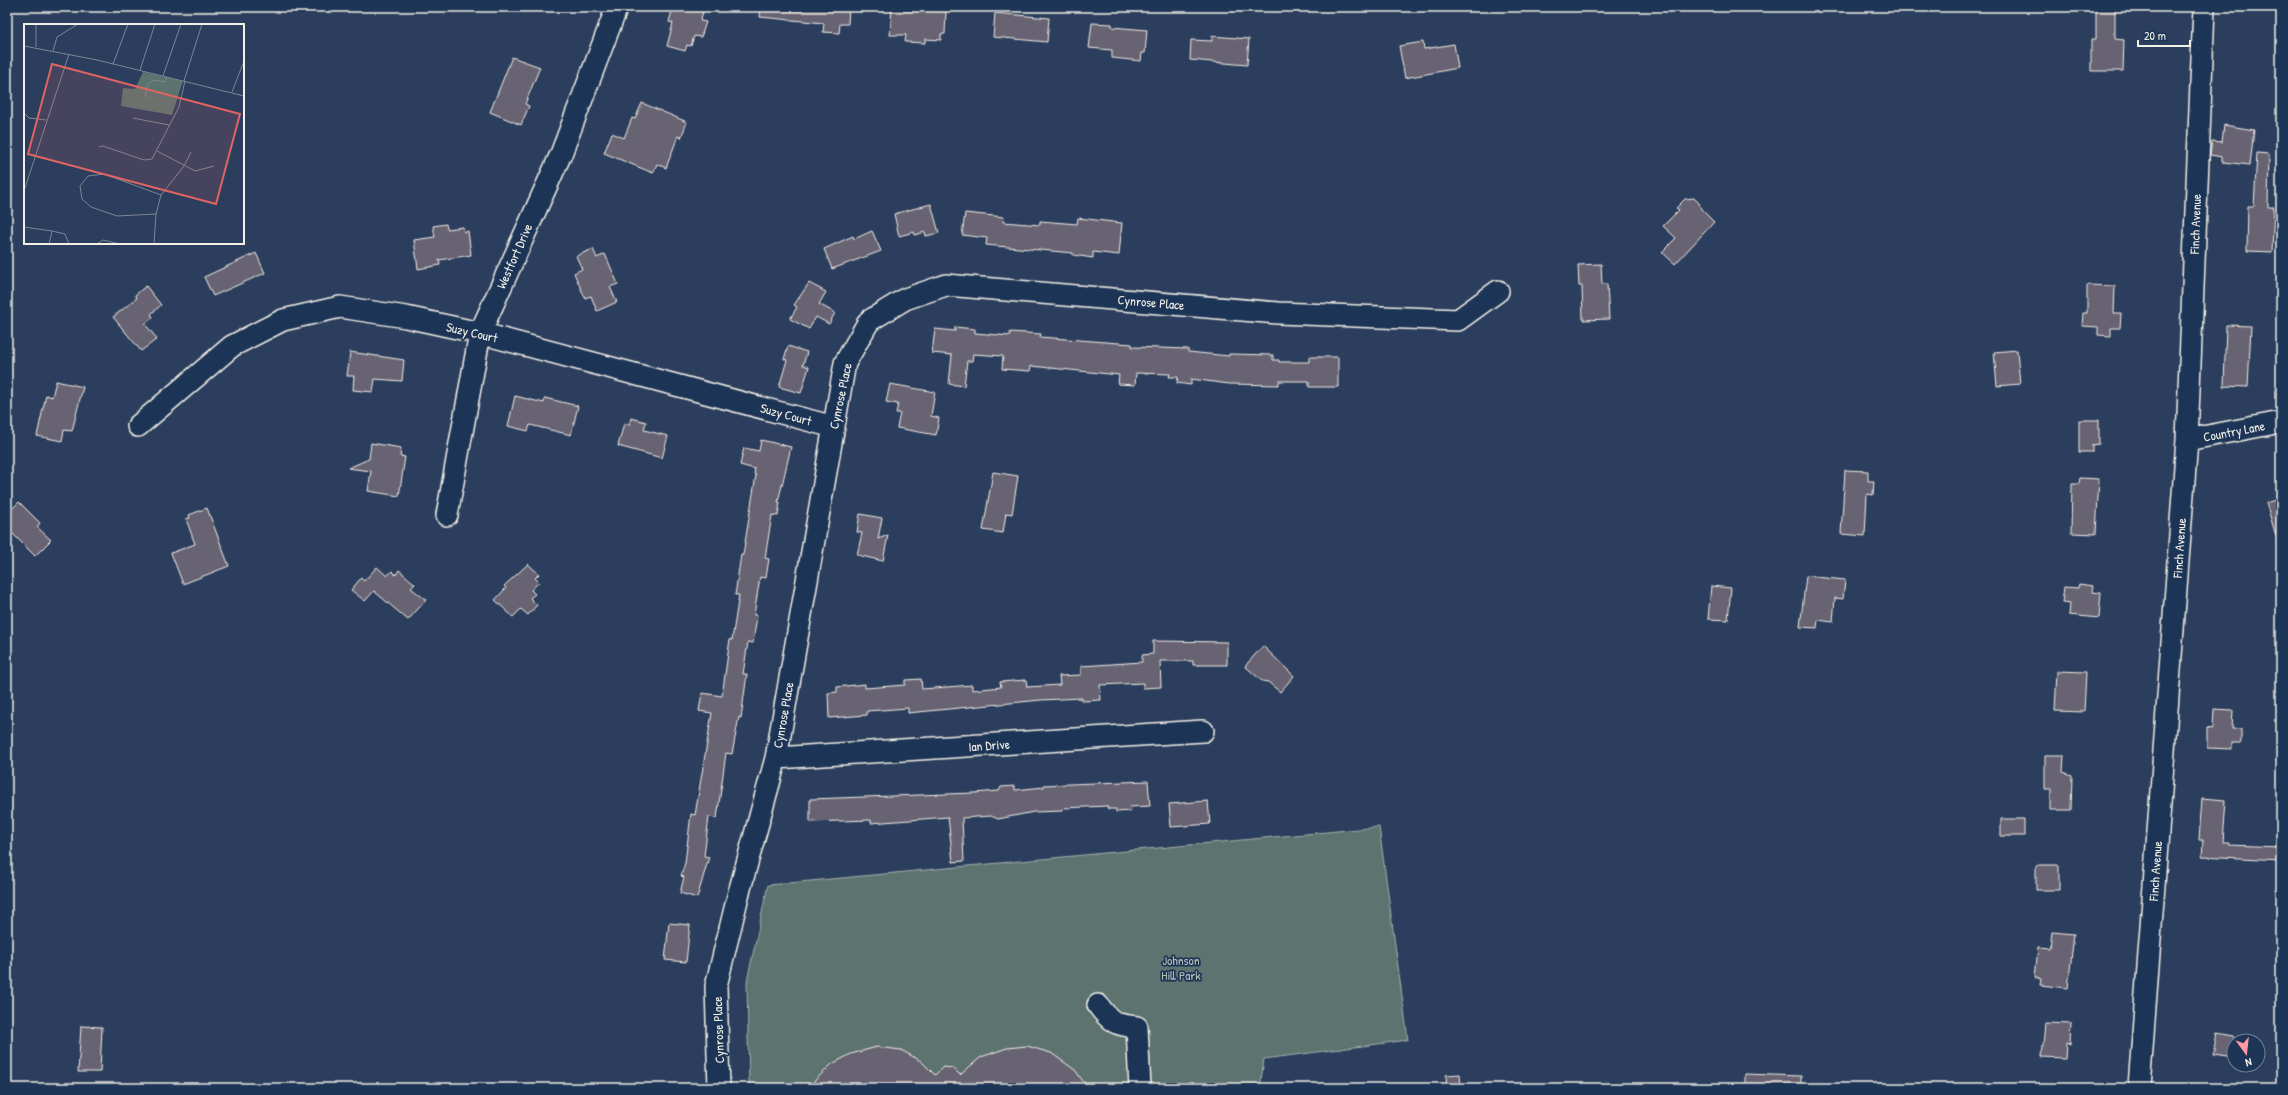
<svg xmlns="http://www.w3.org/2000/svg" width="2288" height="1095" font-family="'Patrick Hand',sans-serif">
	<rect width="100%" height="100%" fill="#2c3e5d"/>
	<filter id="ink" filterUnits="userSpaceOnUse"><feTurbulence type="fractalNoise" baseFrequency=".025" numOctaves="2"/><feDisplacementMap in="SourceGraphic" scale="8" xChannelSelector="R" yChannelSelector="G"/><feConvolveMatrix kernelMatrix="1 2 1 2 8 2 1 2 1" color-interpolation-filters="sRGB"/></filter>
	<g filter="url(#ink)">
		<path fill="#5b736f" stroke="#a8b2ac" d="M1379 827 1408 1040 1264 1059 1260 1088H749L747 981 768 885Z"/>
		<path fill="#686473" stroke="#f4f1e8" d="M673 7H698L703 12 700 21 706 22 701 37 694 36 691 46 687 45 685 51 667 46 673 23 669 22Z
			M761 7H849L848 24H840L839 33 823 32 824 23 760 17Z
			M892 7H930V10L946 11 945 34H941V40L925 39V43L905 42 906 35H890Z
			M2096 7H2115V39L2124 40 2123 71H2091V39H2096Z
			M995 13 1049 18 1047 42 993 37Z
			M1092 23 1112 24V27L1147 30 1145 53H1142L1141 61 1112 58V50L1089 48Z
			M1212 36 1249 39 1247 65 1190 60 1191 40 1212 41Z
			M1423 42 1424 49 1454 44 1458 68 1405 78 1399 46Z
			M512 57 540 67 525 104 529 106 521 125 490 112Z
			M642 103 687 122 681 138 678 136 666 168 657 164 653 173 604 153 612 133 624 138 632 118 635 119Z
			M2224 125 2254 130 2250 165 2222 162V157L2210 155 2212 141 2222 142Z
			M2257 153 2269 154 2268 207H2274L2272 252 2247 251 2248 206H2254Z
			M1694 198 1699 203 1701 209 1714 222 1675 264 1662 252 1676 238 1663 226 1679 210 1676 208 1685 199Z
			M931 204 939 233 926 236 925 232 915 235 914 232 899 236 894 214Z
			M965 213 1004 217 1003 222 1040 225V221L1077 224 1078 218 1122 223 1119 255 1093 252V258L1073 255V253L986 245 987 238 962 235Z
			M446 224 447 229 463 227 464 232 468 231 471 255 439 260 440 265 418 269 414 240 435 237 433 226Z
			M872 231 881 251 832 269 824 249 853 236 854 239Z
			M593 249 597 258 605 254 618 284 610 287 617 302 597 311 591 296 585 298 574 273 582 269 576 256Z
			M256 253 265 273 213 296 204 277Z
			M1601 264 1602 284H1607L1609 319 1583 320 1582 286H1579L1578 265Z
			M809 283 826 292 819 304 835 313 829 324 816 317 809 329 790 319 797 307 794 305Z
			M2087 285 2115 286 2114 314H2121L2120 328H2111V336L2098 335V327L2082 326 2083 313H2087Z
			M146 286 161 305 151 314 153 317 145 324 157 339 141 351 113 317 137 298 135 295Z
			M2226 325 2251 326 2248 387 2224 386Z
			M955 327 975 329V333L1010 336V332L1041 334 1040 337 1132 344V347L1188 349V352L1229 356V354L1273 355V360H1279V362H1309V357H1338V387H1309V381H1279V385L1229 384 1191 379V385L1177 383 1178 377H1169L1170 374 1136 373 1135 385 1118 384 1119 375 1031 366 1030 371 1002 369 1003 356 973 354 972 361H967L964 386 949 384 952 355 932 353 935 329 955 331Z
			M788 346 807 352 803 365 809 367 801 393 779 387 787 360 784 359Z
			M2017 350 2020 384 1997 386 1994 352Z
			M350 352 404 360 402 381 375 379 373 392 353 390 354 376H347Z
			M56 381 83 387 72 431 64 430 62 441 37 436 46 395 52 397Z
			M890 384 935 392 931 416 939 418 936 435 897 428 900 413H896L898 404 886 402Z
			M515 396 544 403 545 398 578 406 571 435 530 425 528 431 508 426Z
			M631 418 646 422 644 430 668 436 662 458 618 446 624 423 629 425Z
			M2079 420H2099V444L2092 445V452H2079Z
			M761 440 791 447 778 502H780L778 516 772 515 765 558 769 559 766 578 760 577 754 615 757 616 753 643 748 642 743 674H747L741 718 739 717 732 754 726 753 717 818 709 817 704 856 709 857 697 898 680 893 684 877 681 876 685 863 691 814 695 815 712 713 699 711 702 693 722 696 730 639 732 640 739 595H735L741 555H743L756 475 754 474 755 469 740 465 744 448 759 451Z
			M371 443 401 448 400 456 405 457 399 496 368 491 371 471 348 468 369 459Z
			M1845 470 1868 471V481H1874L1873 495 1867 494 1865 536 1841 534Z
			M993 472 1018 476 1012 514 1006 513 1003 533 983 530Z
			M2080 478 2099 479 2096 534 2071 533 2072 484H2079Z
			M2281 498V542H2278L2266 503Z
			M19 502 40 523 37 527 51 540 35 556 7 528V514Z
			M207 508 229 566 183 584 171 553 195 544 186 519 190 518 189 515Z
			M860 514 882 518 878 539 888 535 883 561 857 555 862 533 857 532Z
			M528 564 539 574 535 578 539 582 531 590 535 594 530 598 537 605 528 615 521 609 513 617 495 600 506 588 504 586Z
			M377 567 387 576 392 571 396 575 399 570 415 584 411 588 426 600 408 620 374 591 365 601 351 590 361 578 364 581Z
			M1806 576 1845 580 1843 599 1835 598 1833 622 1818 620 1817 628 1800 627Z
			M2079 584 2093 586 2092 592 2101 593 2099 618 2069 615 2070 604 2062 603 2064 587 2078 588Z
			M1711 586 1731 588 1728 620 1708 619Z
			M1153 641 1227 642V665H1193V661H1160L1161 687 1143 688V683L1100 685 1101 700 1082 701V698L1041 700 908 713V708L867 711V715L829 718 828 693 837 692V687L865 684V688L905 685V680L921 679 922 689 972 685V690L1001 687 1000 682 1026 680 1027 687 1060 685 1059 676 1081 675V666L1142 662V655L1153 654Z
			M1263 646 1294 676 1280 692 1268 682 1262 681 1245 666Z
			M2057 671 2086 672 2084 712 2055 711Z
			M2214 709 2233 710 2232 729H2241V743H2232V749L2207 748V727L2213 728Z
			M2045 755H2064L2063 772 2072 775 2071 810H2051V789H2045Z
			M1148 781 1150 806 1130 807 1131 811 1116 812V809H1108L1107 806 1064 808 1062 811 1034 812 998 819 991 816 962 818 964 861 953 862 948 817 871 823V820L810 822V799L974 793 999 791 1001 787 1015 786V790L1044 787V785Z
			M2202 798 2226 800 2223 842H2229V845L2281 847V860L2202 856 2203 840H2199Z
			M1208 801 1210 824 1171 827 1169 804Z
			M2001 819H2024V836H2001Z
			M2036 865H2059V890H2036Z
			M669 923 690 925 686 962 665 960Z
			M2052 932 2074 934 2068 988 2040 985 2041 979 2035 978 2038 947 2050 948Z
			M2045 1023 2071 1024 2070 1044 2066 1043 2065 1058 2042 1057Z
			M81 1026 102 1027 100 1072H78Z
			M2217 1033 2234 1036V1057L2213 1054Z
			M1027 1046 1051 1053 1075 1070 1088 1088H807L832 1064 851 1054 877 1047 901 1050 921 1061 935 1075 943 1067 953 1068 960 1075 981 1057 1007 1048Z
			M1460 1074 1461 1088H1447L1446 1075Z
			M1745 1074 1801 1076V1088H1745Z"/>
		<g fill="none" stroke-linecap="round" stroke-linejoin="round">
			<g stroke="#f4f1e8" stroke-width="24">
				<path id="minor" d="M138 426 232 346 283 320 340 307 406 317 480 333 834 427
					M2187 440 2281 422
					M447 515 480 333 561 154 617 7
					M776 758 1203 731
					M1098 1005C1111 1023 1116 1025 1137 1027L1140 1088
					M719 1088 716 986 738 896 776 758 845 363 869 321 905 299 946 285 1278 313 1458 320 1498 291
					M2139 1088 2187 440 2204 7"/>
			</g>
			<use href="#minor" stroke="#1d3557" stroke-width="21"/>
		</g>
	</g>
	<g text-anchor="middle" stroke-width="3.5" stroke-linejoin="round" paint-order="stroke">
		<g font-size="13" fill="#f4f1e8" stroke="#1d3557">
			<text transform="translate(2195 224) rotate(-88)" y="5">Finch Avenue</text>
			<text transform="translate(514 256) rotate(-66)" y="5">Westfort Drive</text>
			<text transform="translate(1151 302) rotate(5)" y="5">Cynrose Place</text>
			<text transform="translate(472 332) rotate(13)" y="5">Suzy Court</text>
			<text transform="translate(840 396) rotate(-78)" y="5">Cynrose Place</text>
			<text transform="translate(786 414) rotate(15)" y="5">Suzy Court</text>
			<text transform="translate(2234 431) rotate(-11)" y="5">Country Lane</text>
			<text transform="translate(2179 548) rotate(-86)" y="5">Finch Avenue</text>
			<text transform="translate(783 715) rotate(-80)" y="5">Cynrose Place</text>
			<text transform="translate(989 745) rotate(-4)" y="5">Ian Drive</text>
			<text transform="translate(2155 871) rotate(-86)" y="5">Finch Avenue</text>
			<text transform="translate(718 1030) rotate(-92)" y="5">Cynrose Place</text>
		</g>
		<g font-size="13" fill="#b7bfb8" stroke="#1d3557">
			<text x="1181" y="965">Johnson<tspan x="1181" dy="15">Hill Park</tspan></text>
		</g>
	</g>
	<g transform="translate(24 24)">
		<rect width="220" height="220" fill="#2c3e5d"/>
		<path d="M119 48 159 57 148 91 97 82 99 64 111 65Z" fill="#5b736f"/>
		<path fill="none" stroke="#7c8695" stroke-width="1" d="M12 0V23M0 22 73 36 220 72M29 27 33 13 54 0M89 40 104 0M116 46 131 0M139 52 157 0M160 57 178 0M208 68 220 37M124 73 121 71 124 60 130 56 141 58 143 53M0 89 5 94 22 96M109 94 145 101M75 123 79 122 120 136 128 135 155 83 161 57M133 127 171 147 190 142M0 167 45 30M132 190 93 192 67 183 58 175 56 162 64 152 80 150 137 171M0 203 28 207M25 220 28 207 41 210 45 220M73 220 79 216 96 220M130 220 132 190 137 171 160 142 167 128"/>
		<path fill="#df6462" fill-opacity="0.15" stroke="#df6462" stroke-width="2" d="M28 40 216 90 192 180 4 130Z"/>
		<rect width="220" height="220" fill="none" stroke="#f4f1e8" stroke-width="2"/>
	</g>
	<rect width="2288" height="1095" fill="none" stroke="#1d3557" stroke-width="24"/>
	<rect x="12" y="12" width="2264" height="1071" fill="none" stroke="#f4f1e8" stroke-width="1.5" filter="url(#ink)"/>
	<g transform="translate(2246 1053) rotate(165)"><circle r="19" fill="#1d3557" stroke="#738091"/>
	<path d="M0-3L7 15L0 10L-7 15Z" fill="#ff9aa2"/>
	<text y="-6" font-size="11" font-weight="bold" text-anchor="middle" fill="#f4f1e8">N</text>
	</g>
	<path d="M2138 40v6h52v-6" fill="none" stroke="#f4f1e8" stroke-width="2"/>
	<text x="2144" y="40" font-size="12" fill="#f4f1e8" stroke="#1d3557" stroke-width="3" paint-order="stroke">20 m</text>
</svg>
